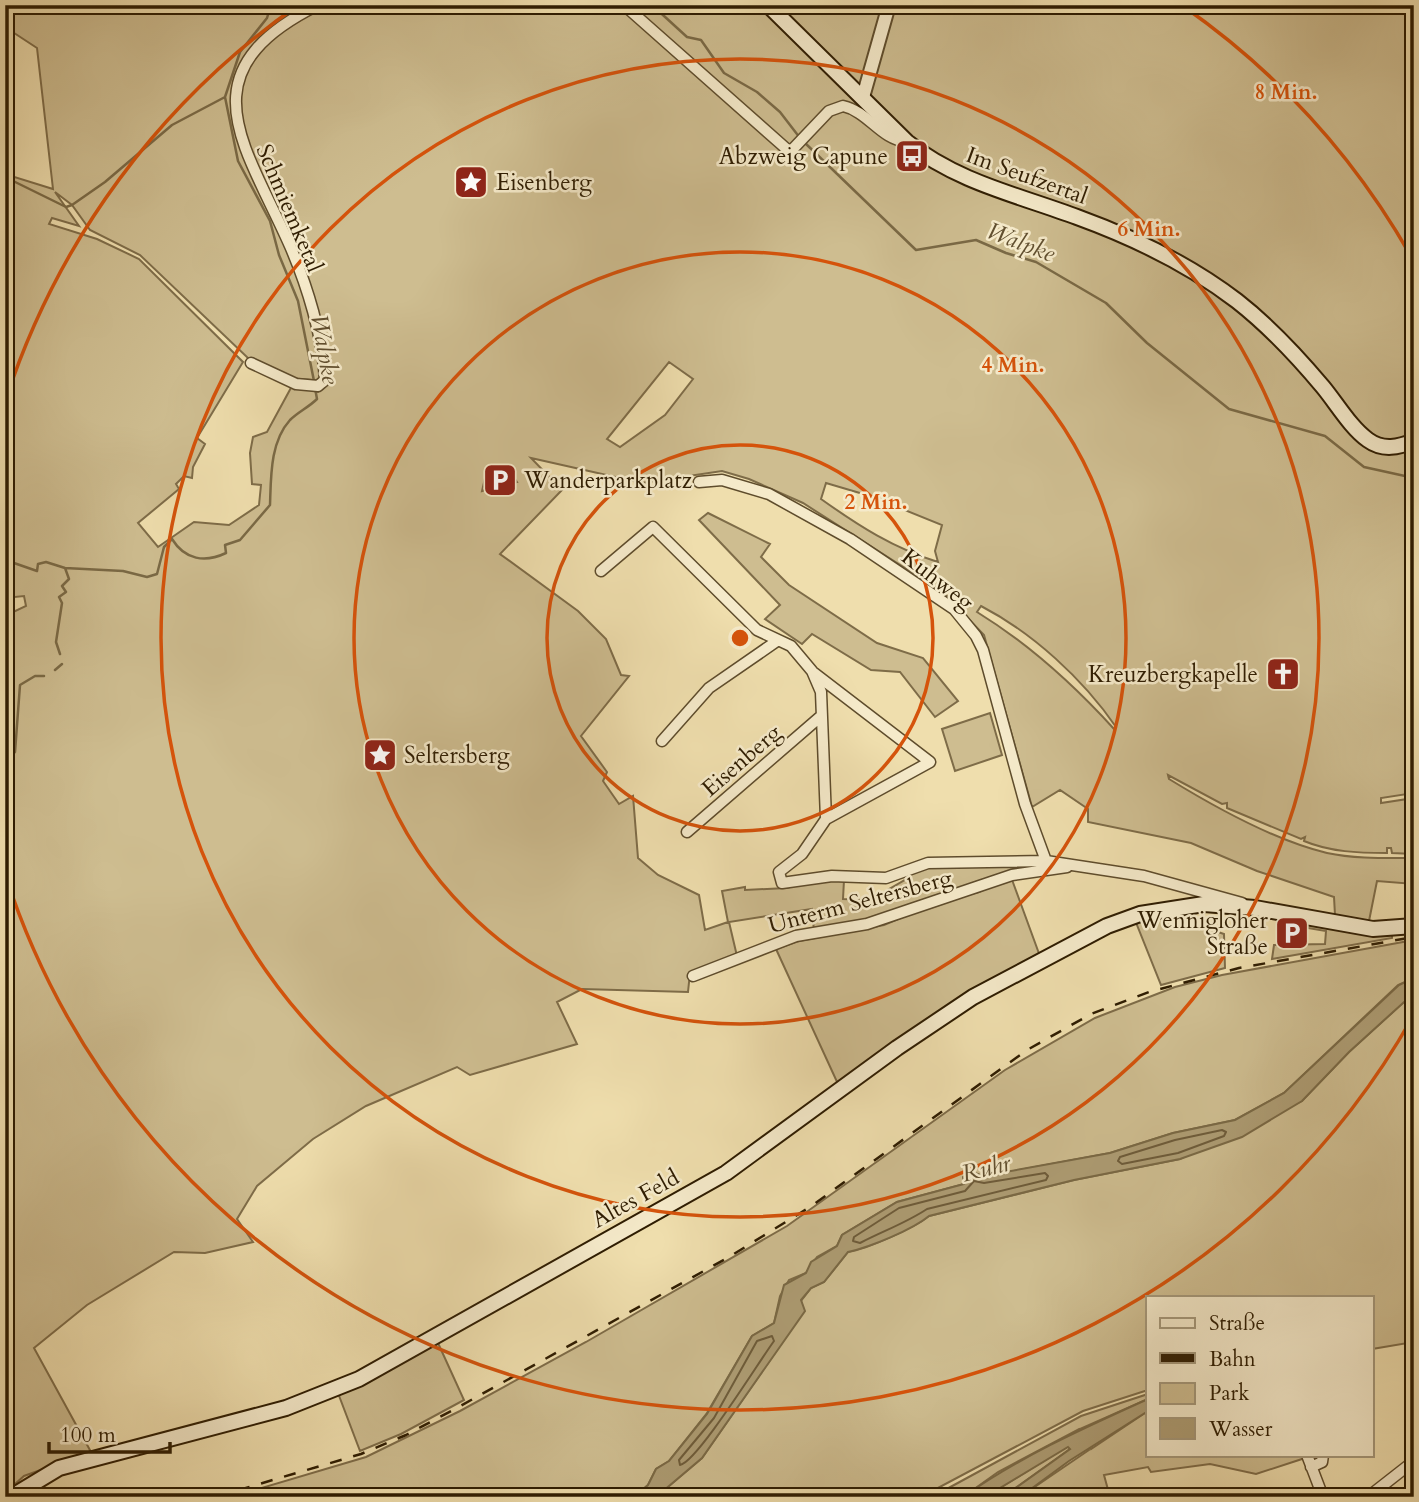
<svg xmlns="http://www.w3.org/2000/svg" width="1419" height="1502" font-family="Cardo,serif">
	<rect width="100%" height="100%" fill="#efdead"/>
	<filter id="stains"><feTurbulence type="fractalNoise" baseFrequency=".00286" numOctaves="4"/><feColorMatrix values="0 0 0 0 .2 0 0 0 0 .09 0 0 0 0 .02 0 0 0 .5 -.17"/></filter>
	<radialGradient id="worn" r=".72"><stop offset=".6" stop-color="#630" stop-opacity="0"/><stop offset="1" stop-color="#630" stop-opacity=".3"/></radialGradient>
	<path fill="#cebd90" stroke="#7e6c48" stroke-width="2" fill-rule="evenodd" d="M5 5H1414V449L1407 454 1414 456V793L1381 798V803L1414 798V854L1392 853 1391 848H1387V853C1359 853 1330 852 1304 841L1305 837 1301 839 1227 808V803L1222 804 1168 775 1169 779C1213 806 1276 841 1327 853 1355 859 1385 858 1414 858V884L1377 881 1369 921 1335 915 1334 897 1257 871 1191 843 1088 822V809L1060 790 1032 807 984 635 944 593 803 503 749 479 722 471 642 483 531 458 562 490 500 554 578 611 606 639 621 675 629 676 581 736 607 772 603 781 619 804 633 796 638 858 658 875 699 895 705 930 728 922 722 891 745 887V890L787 888 810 881 844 880 843 899 870 900 908 878 909 872 926 866 1048 864 874 920 814 931 812 909 729 922 737 956 690 973 688 992 582 989 557 1002 577 1044 470 1075 457 1067 366 1106 313 1139 257 1186 237 1219 253 1242 205 1253 174 1252 87 1305 34 1348 91 1452 24 1476 5 1493V611L9 614 26 606 24 596 5 598V174L53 189 37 48 5 27ZM55 192 72 205 90 230 140 255 249 359 275 377 325 381 327 384 318 392 292 386 267 432 253 437 250 453 252 484 261 485 259 505 229 525 194 522 158 547 138 523 179 489 176 484 184 476 192 478 193 467 205 444 197 438 243 362 139 259 97 239 49 224 52 218 79 226ZM669 362 693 379 665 415 620 447 607 439ZM501 467 510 471 517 482 482 491 486 474ZM826 483 870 496 942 525 935 551 938 562C893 548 859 526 821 499ZM981 606C1033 633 1083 679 1116 727L1114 729C1073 684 1029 644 977 612Z
		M708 513 770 544 761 557 789 585 877 643 923 658 958 701 935 717 900 672 871 670 812 634 802 644 765 619 780 605 699 520Z
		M990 713 1002 755 955 771 942 729Z
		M1011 877 1041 959 838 1084 776 949 799 941 884 925 936 903 979 892Z
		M1183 911 1185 921 1224 934 1225 968 1161 985 1135 920Z
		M1304 923 1392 935V938L1272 959 1274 945 1325 944 1326 931 1302 927Z
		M1414 940V978L1398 985 1284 1093 1235 1120 1173 1133 1110 1153 966 1180 964 1184 897 1202 842 1235 837 1246 817 1257 806 1273 789 1280 780 1296 774 1323 752 1336 707 1413 669 1461 656 1469 648 1485 634 1497H231L366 1457 460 1411 586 1342 787 1226 1005 1070 1095 1018 1175 987 1222 975Z
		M1414 997V1342L1372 1349V1297H1148V1390L1083 1411 921 1497H656L702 1458 804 1311 801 1301 811 1288 824 1282 848 1252C867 1249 914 1228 929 1216L1074 1180 1180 1159 1302 1101 1349 1052 1404 1002Z
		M438 1343 464 1400 401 1434 360 1451 338 1393Z
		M1148 1394V1399L1080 1429 1091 1449 1148 1411V1455H1304L1305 1458 1256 1474 1210 1464 1151 1472 1148 1467 1104 1475 1110 1497H1020L1089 1450 1079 1429 998 1472 963 1497H932L1081 1416Z
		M1068 1446 1070 1449 1003 1497H985Z"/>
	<path fill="#ad9c73" stroke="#7a6945" stroke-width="2" d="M1414 978V997L1404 1002 1349 1052 1302 1101 1242 1137 1180 1159 1074 1180 929 1216C912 1230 870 1247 848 1252L824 1282 811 1288 801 1300 805 1311 702 1458 656 1497H634L648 1485 656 1469 669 1461 707 1414 752 1336 774 1323 784 1285 806 1273 811 1262 837 1246 842 1235 897 1202 964 1184 963 1177 973 1172 983 1176 1110 1153 1173 1133 1235 1120 1284 1093 1399 985Z
		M1148 1399V1411L1069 1461 1020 1497H1003L1070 1449 1068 1447 985 1497H963C1021 1456 1084 1428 1148 1399Z"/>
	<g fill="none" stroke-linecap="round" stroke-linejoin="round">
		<path stroke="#6e5c3a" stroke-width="2" d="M1222 1130 1226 1132 1224 1136 1178 1153 1122 1164 1118 1161 1120 1157 1175 1140Z
			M1045 1173 1048 1176 1046 1180 927 1209C906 1223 883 1231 860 1243L853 1241 854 1237 899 1208 965 1191 974 1181 984 1183Z
			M772 1336 774 1341C758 1363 697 1462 680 1465L679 1460 714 1418 757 1341Z"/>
		<path stroke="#7a6945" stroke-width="2.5" d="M271 5 267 18 240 52 225 97 238 161 270 221 279 255 298 301 314 381
			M652 5 687 37 701 40 724 73 757 92 780 112 800 138
			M805 143 916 250 976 240 1006 253 1036 262 1106 303 1147 343 1229 409 1325 436 1364 467 1414 478
			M5 177 66 207 72 205 105 182 172 125 225 97
			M5 565 14 563 37 571 38 564 46 562 65 568 123 571 147 577 157 574 164 547 172 539C185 560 205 563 226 553L225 545 240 540 270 505C271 477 270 442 290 420 298 412 309 407 317 399L315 388
			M60 654 56 642 62 603 59 597 66 592 62 586 69 579 65 568
			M55 670 62 664
			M5 763 15 752 20 685 35 676H44"/>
		<g stroke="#5e4c2c" stroke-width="13">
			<path id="minor" d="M624 5 790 152 829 111 843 106C869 112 880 139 907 142
				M251 363 296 384 318 386 325 380C323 337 307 285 290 246 245 144 183 72 318 5
				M699 482 722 480 769 494 850 539 954 609 976 636 983 650 1025 804 1046 861
				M601 571 653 527 757 630 791 646 812 671 821 692 826 819 802 854 779 872 782 883 832 876 886 878 928 863 1046 861 1144 876 1242 903
				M814 673 930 762 826 819
				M662 741 709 688 777 641
				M687 832 820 717
				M693 976 796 936 867 924 1012 875 1067 867
				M1307 1455 1323 1497
				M1311 1467 1322 1462 1323 1455
				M1368 1497 1414 1461"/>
		</g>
		<g stroke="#5e4c2c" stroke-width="16">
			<path id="tertiary" d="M863 97 889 5"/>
		</g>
		<g stroke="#2e1c01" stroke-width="18">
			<path id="secondary" d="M768 5 907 142C957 182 1018 195 1077 217 1132 237 1190 265 1237 301 1269 326 1297 356 1323 387 1337 404 1351 428 1368 440 1383 451 1399 447 1414 441
				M11 1497 59 1468 286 1408 359 1379 726 1173 897 1048 973 997 1107 926 1140 914 1204 904 1255 908 1373 929 1414 926"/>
		</g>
		<use href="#minor" stroke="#f5eaca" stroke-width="10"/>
		<use href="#tertiary" stroke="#f5eaca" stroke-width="12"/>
		<use href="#secondary" stroke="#f5eaca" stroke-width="14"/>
		<path stroke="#2e1c01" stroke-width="2.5" stroke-dasharray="12 12" stroke-linecap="butt" d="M215 1497 361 1454 406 1435 453 1410 729 1257 810 1207 1027 1050 1091 1014 1149 992 1239 968 1414 937"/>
	</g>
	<g fill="none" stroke="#d5530b" stroke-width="3.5">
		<circle cx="740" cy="638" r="193"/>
		<circle cx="740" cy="638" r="386"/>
		<circle cx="740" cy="638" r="579"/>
		<path d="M1412 1018A772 772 0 0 1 6 877M6 399A772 772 0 0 1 297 6M1183 6A772 772 0 0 1 1412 258"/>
	</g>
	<defs>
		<g id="bus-square" transform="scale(1.75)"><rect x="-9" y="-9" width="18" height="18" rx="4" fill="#8f2418" stroke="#f5eaca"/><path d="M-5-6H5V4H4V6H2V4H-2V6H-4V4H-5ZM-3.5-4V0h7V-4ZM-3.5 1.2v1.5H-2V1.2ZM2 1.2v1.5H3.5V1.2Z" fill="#fff"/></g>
		<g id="sight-square" transform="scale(1.75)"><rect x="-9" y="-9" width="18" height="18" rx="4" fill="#8f2418" stroke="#f5eaca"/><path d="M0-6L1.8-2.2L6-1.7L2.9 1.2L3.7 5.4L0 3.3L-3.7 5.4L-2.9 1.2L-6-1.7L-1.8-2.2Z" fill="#fff"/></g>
		<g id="parking-square" transform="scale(1.75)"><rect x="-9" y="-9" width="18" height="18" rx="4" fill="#8f2418" stroke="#f5eaca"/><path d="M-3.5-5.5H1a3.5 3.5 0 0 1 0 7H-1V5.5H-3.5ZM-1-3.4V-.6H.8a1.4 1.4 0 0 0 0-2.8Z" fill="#fff"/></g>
		<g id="church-square" transform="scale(1.75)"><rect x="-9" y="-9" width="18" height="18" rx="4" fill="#8f2418" stroke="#f5eaca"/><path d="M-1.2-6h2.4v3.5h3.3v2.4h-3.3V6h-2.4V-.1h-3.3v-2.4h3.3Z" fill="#fff"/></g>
	</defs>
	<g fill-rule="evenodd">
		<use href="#bus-square" x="912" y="156"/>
		<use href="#sight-square" x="471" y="182"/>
		<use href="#parking-square" x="500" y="480"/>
		<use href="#church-square" x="1283" y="674"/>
		<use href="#sight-square" x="380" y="755"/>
		<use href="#parking-square" x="1292" y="933"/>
	</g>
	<g text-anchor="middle" stroke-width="5" stroke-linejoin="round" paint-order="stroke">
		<g font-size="23" fill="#2e1c01" stroke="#f5eaca" text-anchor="end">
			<text x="888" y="164">Abzweig Capune</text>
			<text x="496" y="190" text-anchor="start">Eisenberg</text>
			<text x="524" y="488" text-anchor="start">Wanderparkplatz</text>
			<text x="1258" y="682">Kreuzbergkapelle</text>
			<text x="404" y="763" text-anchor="start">Seltersberg</text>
			<text x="1268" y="928">Wennigloher<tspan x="1268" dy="26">Straße</tspan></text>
		</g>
		<g font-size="23" fill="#2e1c01" stroke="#f5eaca">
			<text transform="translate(1027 175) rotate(20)" y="8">Im Seufzertal</text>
			<text transform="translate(290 208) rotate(67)" y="8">Schmiemketal</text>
			<text transform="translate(938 579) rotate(38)" y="8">Kuhweg</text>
			<text transform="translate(741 760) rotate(-41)" y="8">Eisenberg</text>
			<text transform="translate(860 901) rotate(-15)" y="8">Unterm Seltersberg</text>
			<text transform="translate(635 1198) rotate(-29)" y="8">Altes Feld</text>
		</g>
		<g font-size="24" font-style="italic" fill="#614f2f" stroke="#f5eaca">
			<text transform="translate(1021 242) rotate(21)" y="8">Walpke</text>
			<text transform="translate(325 349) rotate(80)" y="8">Walpke</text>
			<text transform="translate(986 1168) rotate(-14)" y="8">Ruhr</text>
		</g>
	</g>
	<circle cx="740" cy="638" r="10" fill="#d5530b" stroke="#f5eaca" stroke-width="3.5"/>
	<g font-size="21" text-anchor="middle" font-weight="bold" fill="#d5530b" stroke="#f5eaca" stroke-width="5" stroke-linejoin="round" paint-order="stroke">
		<text x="1286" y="99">8 Min.</text>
		<text x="1149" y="236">6 Min.</text>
		<text x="1013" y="372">4 Min.</text>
		<text x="876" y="509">2 Min.</text>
	</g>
	<rect width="1419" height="1502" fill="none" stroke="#efdead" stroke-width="28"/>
	<rect x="7" y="7" width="1405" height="1488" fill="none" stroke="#2e1c01" stroke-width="3.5"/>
	<rect x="14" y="14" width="1391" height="1474" fill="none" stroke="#2e1c01" stroke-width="2"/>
	<rect x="1146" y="1296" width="228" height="161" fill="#f5eaca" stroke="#a5987a" stroke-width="2"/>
	<rect x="1160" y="1318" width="35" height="10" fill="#f5eaca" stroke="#a5987a" stroke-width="2"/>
	<text x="1209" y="1330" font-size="21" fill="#2e1c01">Straße</text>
	<rect x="1160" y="1353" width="35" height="10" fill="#2e1c01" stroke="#a5987a" stroke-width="2"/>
	<text x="1209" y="1366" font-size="21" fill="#2e1c01">Bahn</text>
	<rect x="1160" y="1383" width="35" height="21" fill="#cebd90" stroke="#a5987a" stroke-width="2"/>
	<text x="1209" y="1400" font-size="21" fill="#2e1c01">Park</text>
	<rect x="1160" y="1418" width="35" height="21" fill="#ad9c73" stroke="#a5987a" stroke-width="2"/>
	<text x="1209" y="1436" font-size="21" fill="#2e1c01">Wasser</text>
	<path d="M49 1442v10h121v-10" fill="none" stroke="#2e1c01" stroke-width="3.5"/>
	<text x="60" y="1442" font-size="21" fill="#2e1c01" stroke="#f5eaca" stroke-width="5" paint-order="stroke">100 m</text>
	<rect width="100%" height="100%" filter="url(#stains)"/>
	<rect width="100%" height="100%" fill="url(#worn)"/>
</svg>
